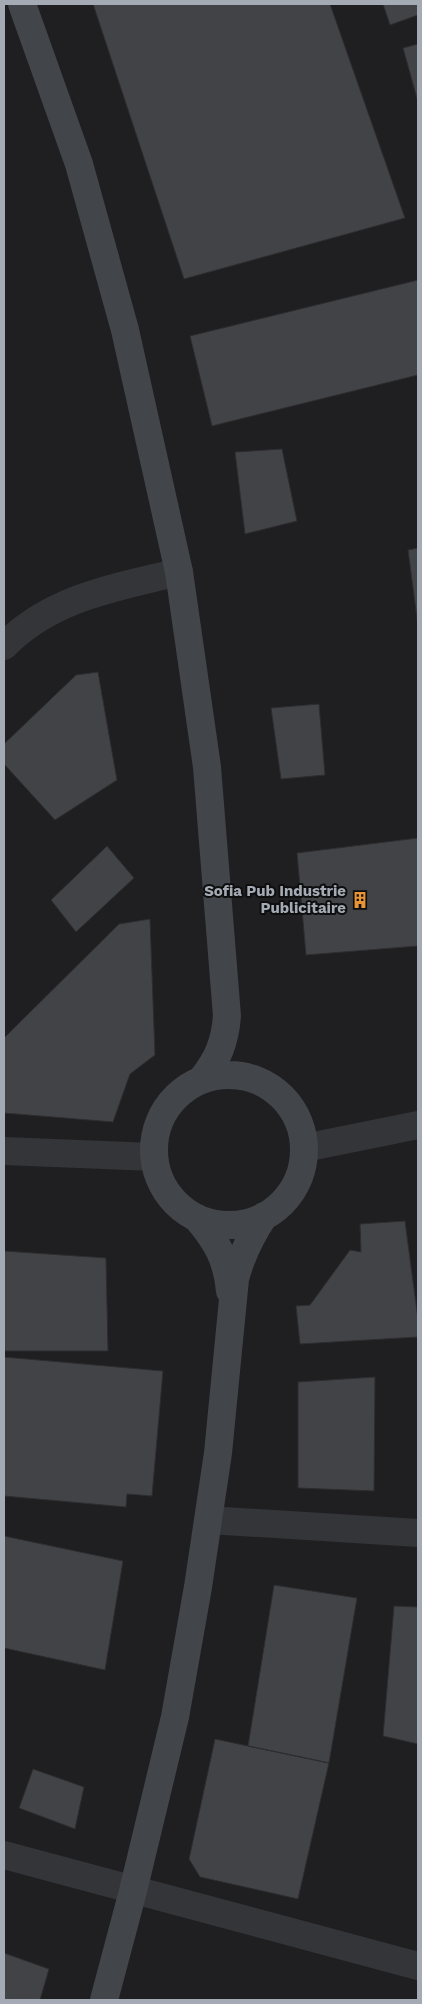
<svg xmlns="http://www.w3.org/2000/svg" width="422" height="2004" font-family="'Work Sans',sans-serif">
	<rect width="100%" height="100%" fill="#131314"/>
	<path fill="#1f1f21" d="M4 4H418V2000H4Z"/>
	<path fill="#424347" stroke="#2d2d30" d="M93 4H330L405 218 184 279Z
		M383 4H418V15L390 25Z
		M418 44V102L403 48Z
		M418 280V375L212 426 190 336Z
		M282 449 297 521 245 534 235 452Z
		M418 548V626L408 550Z
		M98 672 117 780 55 820 4 764V744L76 675Z
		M319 704 325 775 281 779 271 708Z
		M418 838V946L306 955 297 853Z
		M107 846 134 878 76 932 51 900Z
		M150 919 155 1055 130 1074 113 1122 4 1113V1038L119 924Z
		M405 1221 418 1319V1337L300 1344 296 1306 310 1305 350 1250 361 1252 360 1224Z
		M4 1251 106 1258 108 1351H4Z
		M4 1357 163 1371 152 1496 127 1494 126 1507 4 1496Z
		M375 1377 374 1491 298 1488V1382Z
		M4 1536 123 1561 105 1670 4 1648Z
		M274 1585 357 1598 329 1763 248 1746Z
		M394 1606 418 1607V1744L383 1736Z
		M215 1739 329 1763 298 1899 200 1877 189 1859Z
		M33 1769 84 1787 75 1829 19 1808Z
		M4 1953 49 1969 40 2000H4Z"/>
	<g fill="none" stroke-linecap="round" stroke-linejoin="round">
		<path stroke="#343539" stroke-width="28" d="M4 646C52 597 115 588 179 572
			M304 1148 418 1125
			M4 1151 154 1157
			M208 1520 418 1533
			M4 1855 418 1966"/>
		<path stroke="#424549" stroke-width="28" d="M22 4 79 164 125 330 179 572 207 767 227 1016C225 1042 218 1059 202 1079
			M154 1150a75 75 0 1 1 150 0a75 75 0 1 1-150 0Z
			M197 1218C217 1242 227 1259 230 1291
			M104 2000 133 1891 175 1717 198 1587 218 1453 235 1279C241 1256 250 1237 264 1216"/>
	</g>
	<defs>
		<g id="building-bare" transform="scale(1.35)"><path d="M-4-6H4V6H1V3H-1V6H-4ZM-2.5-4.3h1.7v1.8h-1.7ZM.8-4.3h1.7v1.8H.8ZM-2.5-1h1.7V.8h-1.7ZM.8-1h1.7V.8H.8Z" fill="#eb9434" stroke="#0e0e0f" stroke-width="2.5" paint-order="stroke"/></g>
	</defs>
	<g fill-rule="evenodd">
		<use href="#building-bare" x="360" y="900"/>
	</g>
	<g text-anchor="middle" stroke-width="4" stroke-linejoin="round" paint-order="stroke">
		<g font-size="15" font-weight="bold" fill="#a5abb4" stroke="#0e0e0f" text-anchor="end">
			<text x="346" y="896">Sofia Pub Industrie<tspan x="346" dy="17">Publicitaire</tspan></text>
		</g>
	</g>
	<rect width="422" height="2004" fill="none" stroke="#a5abb4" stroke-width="10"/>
</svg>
